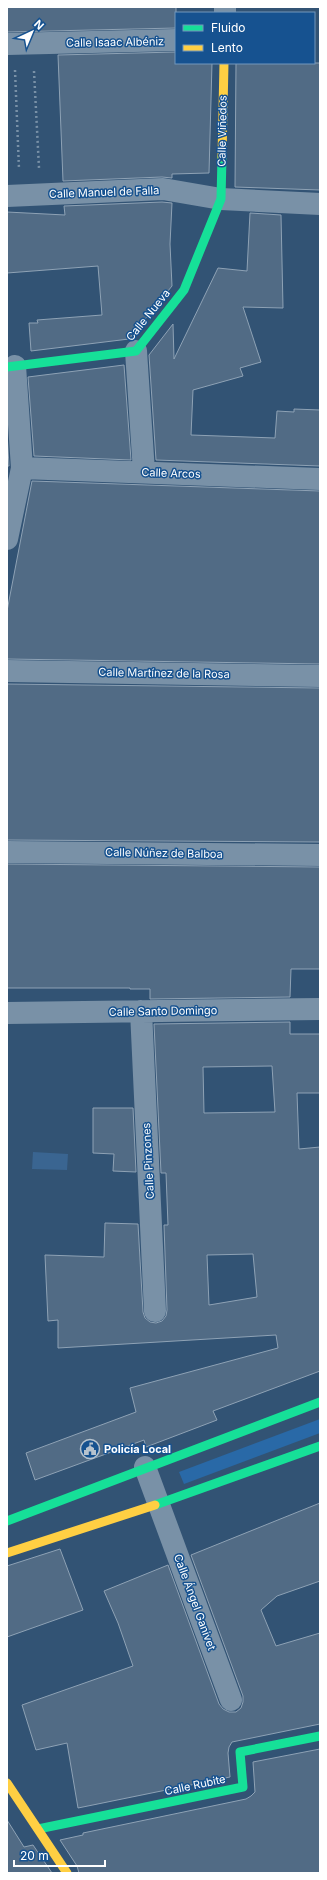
<svg xmlns="http://www.w3.org/2000/svg" width="327" height="1880" font-family="Inter,sans-serif">
	<rect width="100%" height="100%" fill="#325374"/>
	<path fill="#2969a7" d="M320 1419V1433L184 1484 179 1472Z"/>
	<path fill="#3a6591" d="M33 1152 68 1154 67 1170 32 1169Z"/>
	<path fill="#516b85" stroke="#8ea2b5" fill-rule="evenodd" d="M7 7H176V28L7 32Z
		M176 52V63H212L209 173 172 174V178L162 177 63 181 58 55Z
		M236 63H320V190L235 187Z
		M162 202 172 203 170 244 172 286 129 339 31 351 29 323H38L37 320 102 315 98 266 7 273V212L65 215 64 206Z
		M250 213 281 215 283 308 243 307 261 362 240 368 243 376 193 390 191 435 275 438 277 411 294 412V409L320 410V466L156 460 149 355 173 324 174 359 218 268 247 271Z
		M124 365 131 460 34 456 28 377Z
		M7 432 9 466H7Z
		M32 481 320 491V664L7 659V611Z
		M7 684 320 688V842L7 840Z
		M7 864 320 867V969H291L290 997 150 999V989H130V988H7Z
		M290 1022V1034H320V1093H297L299 1149 320 1147V1371L213 1411 217 1420 146 1447 144 1440 35 1480 26 1453 136 1412 130 1388 278 1348 276 1335 58 1348V1320L48 1321 45 1255 104 1257 105 1223 138 1224 143 1312 145 1318 150 1322 156 1323 162 1321 166 1316 167 1310 164 1225H168L166 1173H161L154 1024ZM272 1066 275 1112 204 1113 203 1067ZM253 1254 257 1297 209 1305 207 1255Z
		M93 1108H133L136 1172 113 1171 114 1154 93 1153Z
		M320 1503V1581L277 1596 261 1610 276 1646 320 1633V1724L232 1742 229 1747 228 1753 230 1777 78 1808 67 1743 36 1750 22 1705 133 1666 118 1623 104 1591 168 1565 219 1704 223 1709 229 1712H236L241 1708 243 1702V1696L191 1555Z
		M60 1549 83 1610 7 1637V1566Z
		M320 1749V1873H79L77 1866 60 1840 83 1835V1833L246 1799 251 1796 255 1792 253 1762Z
		M7 1820 24 1847 33 1845 52 1873H7Z"/>
	<g fill="none" stroke-linecap="round" stroke-linejoin="round">
		<path stroke="#7991a7" stroke-width="2.5" stroke-dasharray="2 3" stroke-linecap="butt" d="M15 70 19 169
			M34 71 39 168"/>
		<path stroke="#7991a7" stroke-width="22" d="M225 13V7
			M7 44 176 40
			M7 196 163 189 221 199 320 204
			M136 351 144 472
			M22 468 320 479
			M7 539 22 468 15 366
			M7 671 320 676
			M7 852 320 855
			M141 1011 155 1311
			M7 1013 320 1009
			M145 1467 231 1700"/>
		<path stroke="#16e098" stroke-width="9" d="M7 367 136 351 184 290 221 199 222 157
			M155 1505 320 1446
			M7 1521 320 1402
			M38 1829 243 1787 240 1752 320 1736"/>
		<path stroke="#ffcf43" stroke-width="9" d="M222 157 224 63
			M7 1553 155 1505
			M7 1783 67 1873"/>
	</g>
	<defs>
		<g id="civic-ring" transform="scale(1)"><circle r="9.5" fill="#165290" stroke="#b7c3ce" stroke-width="1.5"/><path d="M-.6-6.5H3V-4.5H.6V-3L4-1V1h2V6H-6V1h2V-1L-.6-3ZM-1.2 2.5V6h2.4V2.5Z" fill="#b7c3ce"/></g>
	</defs>
	<g fill-rule="evenodd">
		<use href="#civic-ring" x="90" y="1449"/>
	</g>
	<g text-anchor="middle" stroke-width="3" stroke-linejoin="round" paint-order="stroke">
		<g font-size="11" fill="#fff" stroke="#165290">
			<text transform="translate(115 42) rotate(-1)" y="4">Calle Isaac Albéniz</text>
			<text transform="translate(222 131) rotate(-89)" y="4">Calle Viñedos</text>
			<text transform="translate(104 192) rotate(-2)" y="4">Calle Manuel de Falla</text>
			<text transform="translate(148 315) rotate(-51)" y="4">Calle Nueva</text>
			<text transform="translate(171 473) rotate(2)" y="4">Calle Arcos</text>
			<text transform="translate(164 673) rotate(1)" y="4">Calle Martínez de la Rosa</text>
			<text transform="translate(164 853) rotate(1)" y="4">Calle Núñez de Balboa</text>
			<text transform="translate(163 1011) rotate(-1)" y="4">Calle Santo Domingo</text>
			<text transform="translate(148 1161) rotate(-93)" y="4">Calle Pinzones</text>
			<text transform="translate(195 1602) rotate(70)" y="4">Calle Ángel Ganivet</text>
			<text transform="translate(195 1785) rotate(-12)" y="4">Calle Rubite</text>
		</g>
		<g font-size="11" font-weight="bold" fill="#fff" stroke="#165290" text-anchor="start">
			<text x="104" y="1453">Policía Local</text>
		</g>
	</g>
	<rect width="327" height="1880" fill="none" stroke="#ffffff" stroke-width="16"/>
	<rect x="175" y="12" width="140" height="52" fill="#165290" stroke="#7397bc"/>
	<rect x="183" y="25" width="20" height="6" fill="#16e098" stroke="#7397bc"/>
	<text x="211" y="32" font-size="12" fill="#ffffff">Fluido</text>
	<rect x="183" y="45" width="20" height="6" fill="#ffcf43" stroke="#7397bc"/>
	<text x="211" y="52" font-size="12" fill="#ffffff">Lento</text>
	<g transform="translate(32 32) rotate(44)" stroke="#165290" stroke-width="3" paint-order="stroke">
	<path d="M0-3L7 15L0 10L-7 15Z" fill="#ffffff"/>
	<text y="-6" font-size="11" font-weight="bold" text-anchor="middle" fill="#ffffff">N</text>
	</g>
	<path d="M14 1860v6h91v-6" fill="none" stroke="#ffffff" stroke-width="2"/>
	<text x="20" y="1860" font-size="12" fill="#ffffff" stroke="#165290" stroke-width="3" paint-order="stroke">20 m</text>
</svg>
